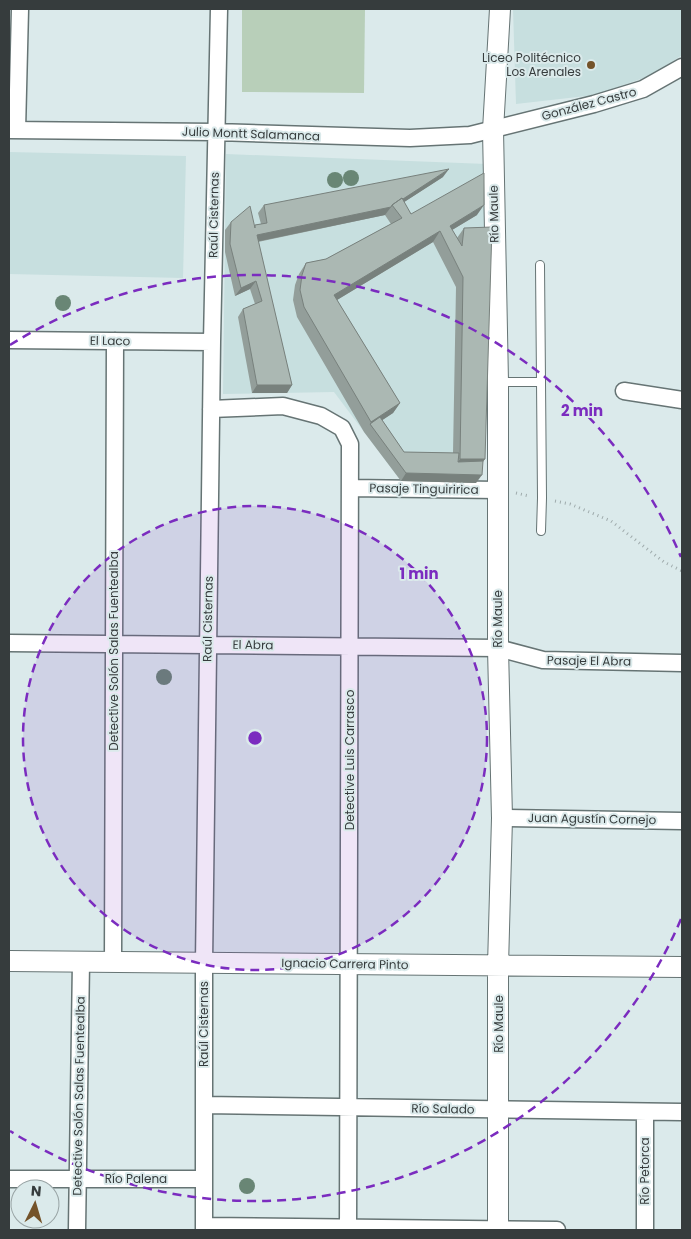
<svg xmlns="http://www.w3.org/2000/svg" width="691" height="1239" font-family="Poppins,sans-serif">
	<rect width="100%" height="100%" fill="#dbeaeb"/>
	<path fill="#c7dfdf" d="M513 9H682V55L652 75 595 95 516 104Z
		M9 152 186 156 183 278 9 274Z
		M226 154 487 164 478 469 401 481 334 392 223 394Z"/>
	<path fill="#b8cfb9" d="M242 9H365L364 93 242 92Z"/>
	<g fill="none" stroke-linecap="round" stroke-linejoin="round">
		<g stroke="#667474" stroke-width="10">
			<path id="service" d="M540 265 542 498 541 531
				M500 382H541"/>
		</g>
		<g stroke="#667474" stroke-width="19">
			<path id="minor" d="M9 130 216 132 410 138 470 135 594 104 643 89 682 67
				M17 130 20 9
				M9 340 212 342
				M624 391 682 400
				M211 409 283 406 321 416 342 428 350 444 348 1230
				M350 488 498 490
				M9 643 498 648 543 660 682 663
				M502 818 682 821
				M113 962 115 341
				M204 1105 682 1112
				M9 1179H204
				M204 1226 557 1230
				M77 1230 81 962
				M204 1230V963L212 342 219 9
				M645 1230V1112"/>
		</g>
		<g stroke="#667474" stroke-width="22">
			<path id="tertiary" d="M9 961 682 967
				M498 1230V966L502 818 498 648V382L493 130 500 9"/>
		</g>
		<path stroke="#9fabac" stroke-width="3" stroke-dasharray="1 4" stroke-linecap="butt" d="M516 493 529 496
			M555 501 570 504 611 521 664 562 682 571"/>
		<use href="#service" stroke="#fff" stroke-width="8"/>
		<use href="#minor" stroke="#fff" stroke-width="16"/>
		<use href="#tertiary" stroke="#fff" stroke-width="20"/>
	</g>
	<g fill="#698675">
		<circle cx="351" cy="178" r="8"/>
		<circle cx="335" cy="180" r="8"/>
		<circle cx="63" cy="303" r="8"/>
		<circle cx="164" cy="677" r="8"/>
		<circle cx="247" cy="1186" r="8"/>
	</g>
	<path fill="#939e9a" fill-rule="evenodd" d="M443 177 404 202 411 214 477 215 452 230 457 238 464 228 485 459 483 461 476 483 401 481 364 432 297 317 293 300 295 285 299 274 306 263 326 259 391 224 385 215 258 242 292 385 287 393H252L238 317 243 309 255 304 250 289 235 296 225 252V230L231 222 255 226V225L261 224 258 213 264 205ZM433 242 456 287 453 453 404 452 382 420 393 413 400 403 337 300Z"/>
	<path fill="#78817d" d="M449 169 443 177 395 208 393 205Z
		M484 205 477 215 442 236 450 226Z
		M391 207 385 215 251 243 257 235Z
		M440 231 433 242 327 306 334 295Z
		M256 281 250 289 235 296 241 288Z
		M257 385H292L287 393H252Z
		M400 403 393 413 372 427 370 424 371 422Z
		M460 459H485L478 469 453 470Z
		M406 473 482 475 476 483 401 481Z"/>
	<path fill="#abb8b3" stroke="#78817d" d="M449 169 403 199 402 198 392 205 391 207 257 235 292 385H257L243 309 262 301 256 281 241 288 230 244 231 222 250 206 255 228V225L267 223 264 205Z
		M484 173V205L450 226 462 246 464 228 492 227 485 459H460L463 277 440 231 334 295 400 403 371 422 304 307 300 290 302 275 306 263 326 259 402 218 392 205 402 198 411 214Z
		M380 417 404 452 459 453 458 462 483 461 482 475 406 473 370 424Z"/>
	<circle cx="255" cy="738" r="232" fill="#7b2cbf" fill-opacity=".12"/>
	<g fill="none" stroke="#7b2cbf" stroke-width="2.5" stroke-dasharray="9 6">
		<circle cx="255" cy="738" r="232"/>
		<path d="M681 919A463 463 0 0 1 10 1131M10 345A463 463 0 0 1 681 557"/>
	</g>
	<circle fill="#74532a" stroke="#dbeaeb" stroke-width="2" cx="591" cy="65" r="5"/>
	<g text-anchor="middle" stroke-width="4" stroke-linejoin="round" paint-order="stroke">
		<g font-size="12" fill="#363c3d" stroke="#dbeaeb" text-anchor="end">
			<text x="581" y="62">Liceo Politécnico<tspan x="581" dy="14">Los Arenales</tspan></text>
		</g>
		<g font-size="12" fill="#363c3d" stroke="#dbeaeb">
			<text transform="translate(589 104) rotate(-15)" y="4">González Castro</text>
			<text transform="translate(251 134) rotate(2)" y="4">Julio Montt Salamanca</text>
			<text transform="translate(494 214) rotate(-91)" y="4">Río Maule</text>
			<text transform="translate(214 215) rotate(-89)" y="4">Raúl Cisternas</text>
			<text transform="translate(110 341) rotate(1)" y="4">El Laco</text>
			<text transform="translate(424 489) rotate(1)" y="4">Pasaje Tinguiririca</text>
			<text transform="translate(208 619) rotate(-89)" y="4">Raúl Cisternas</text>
			<text transform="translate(498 619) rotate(-90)" y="4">Río Maule</text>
			<text transform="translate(253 645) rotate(1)" y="4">El Abra</text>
			<text transform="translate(114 651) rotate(-90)" y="4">Detective Solón Salas Fuentealba</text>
			<text transform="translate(589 661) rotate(1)" y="4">Pasaje El Abra</text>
			<text transform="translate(350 760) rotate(-90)" y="4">Detective Luis Carrasco</text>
			<text transform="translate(592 819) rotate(1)" y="4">Juan Agustín Cornejo</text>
			<text transform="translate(345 964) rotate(1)" y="4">Ignacio Carrera Pinto</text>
			<text transform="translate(204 1024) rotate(-90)" y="4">Raúl Cisternas</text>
			<text transform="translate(499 1024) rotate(-90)" y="4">Río Maule</text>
			<text transform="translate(79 1096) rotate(-89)" y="4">Detective Solón Salas Fuentealba</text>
			<text transform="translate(443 1109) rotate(1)" y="4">Río Salado</text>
			<text transform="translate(645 1171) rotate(-90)" y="4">Río Petorca</text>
			<text x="136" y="1183">Río Palena</text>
		</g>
	</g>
	<circle cx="255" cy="738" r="8" fill="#7b2cbf" stroke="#dbeaeb" stroke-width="2.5"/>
	<g font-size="15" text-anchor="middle" font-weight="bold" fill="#7b2cbf" stroke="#dbeaeb" stroke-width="4" stroke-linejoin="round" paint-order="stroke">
		<text x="582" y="416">2 min</text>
		<text x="419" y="579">1 min</text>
	</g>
	<rect width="691" height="1239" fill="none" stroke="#363c3d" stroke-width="20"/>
	<g transform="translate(35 1204) rotate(5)"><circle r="24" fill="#dbeaeb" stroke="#99a4a5"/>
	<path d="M0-4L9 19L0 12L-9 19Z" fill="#74532a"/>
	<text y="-8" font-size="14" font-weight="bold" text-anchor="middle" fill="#363c3d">N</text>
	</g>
</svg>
